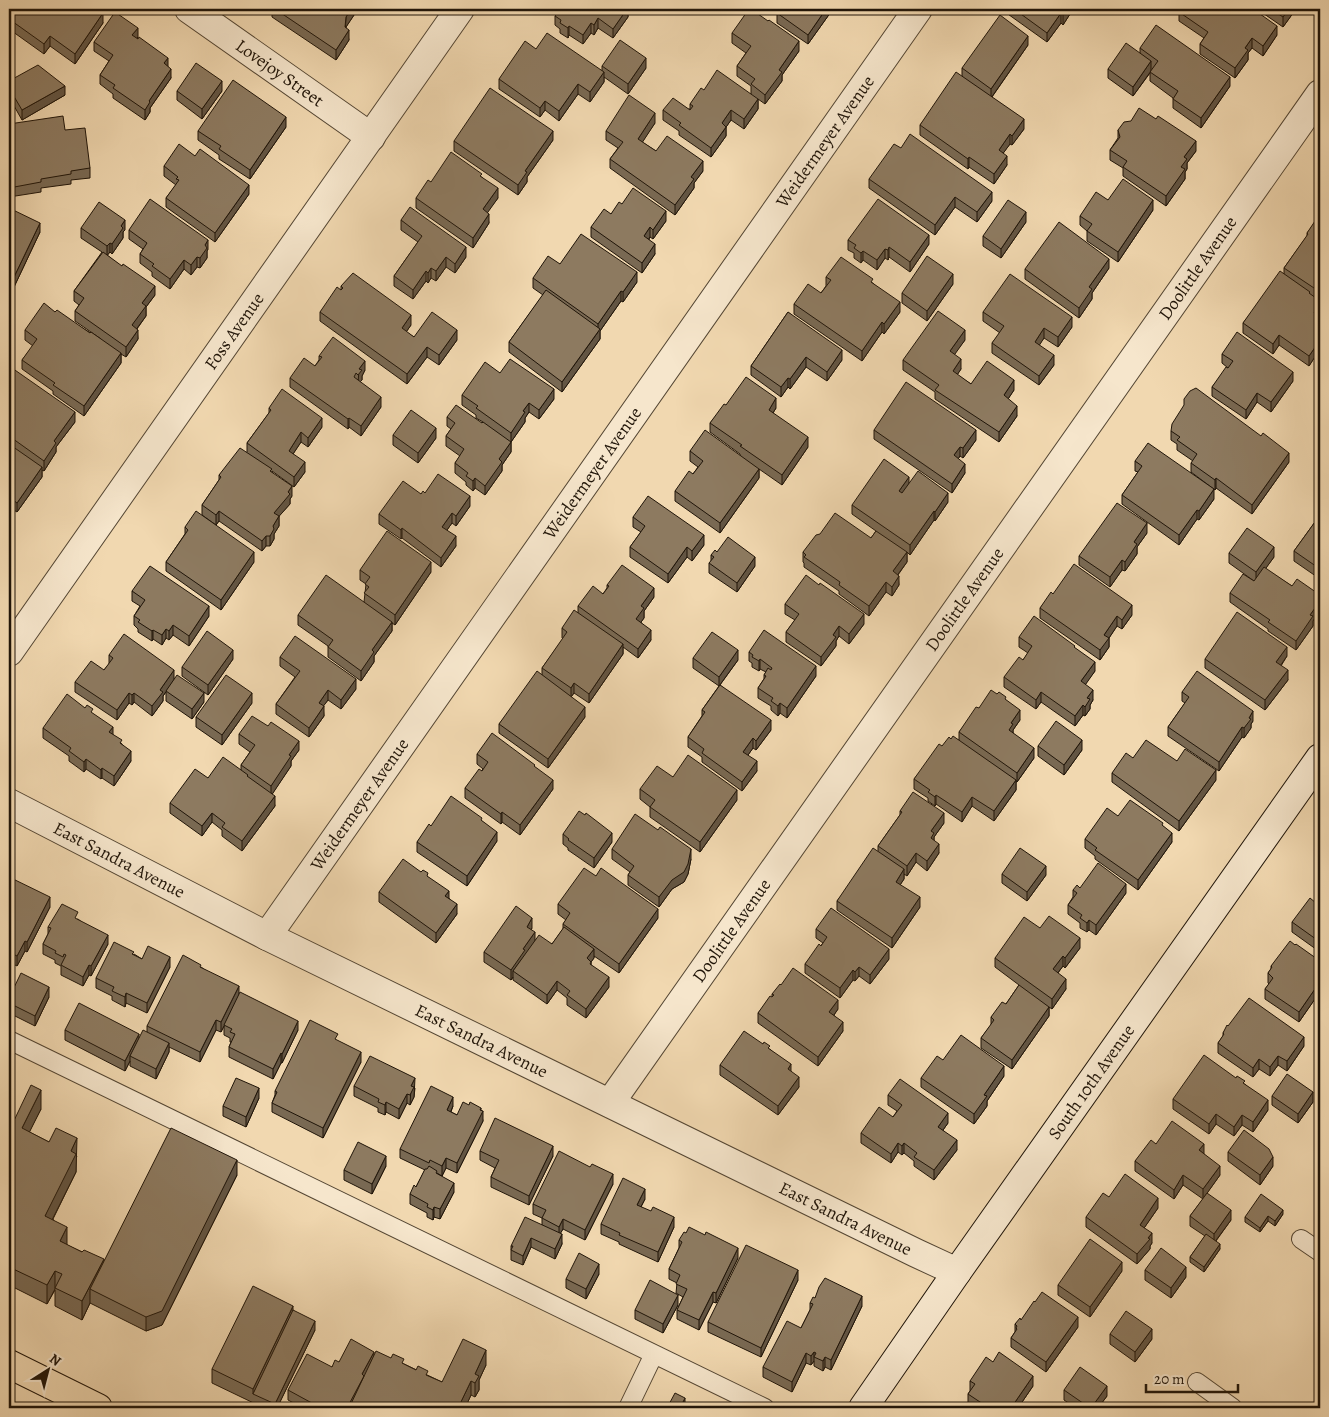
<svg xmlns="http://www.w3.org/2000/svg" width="1329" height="1417" font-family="Alegreya,serif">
	<rect width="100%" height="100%" fill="#f1d8b0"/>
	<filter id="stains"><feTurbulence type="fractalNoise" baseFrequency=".004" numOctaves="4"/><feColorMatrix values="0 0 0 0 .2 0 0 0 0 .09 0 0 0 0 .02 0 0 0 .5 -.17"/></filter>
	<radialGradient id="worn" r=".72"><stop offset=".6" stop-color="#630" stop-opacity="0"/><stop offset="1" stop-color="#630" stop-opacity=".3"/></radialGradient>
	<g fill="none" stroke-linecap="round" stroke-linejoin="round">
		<g stroke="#544633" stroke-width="20">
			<path id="lane" d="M9 1040 765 1408
				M1301 1239 1320 1252
				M1197 1382 1233 1408
				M628 1408 654 1354"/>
		</g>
		<g stroke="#544633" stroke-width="30">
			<g id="street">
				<path id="s1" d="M189 9 371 137"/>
				<path id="s2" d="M9 652 460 9"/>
				<path id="s3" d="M9 803 267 936 916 1253 957 1272"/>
				<path id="s4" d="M267 936 918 9"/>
				<path id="s5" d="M610 1103 1320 94"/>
			</g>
		</g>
		<g stroke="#201509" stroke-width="30">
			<g id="secondary">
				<path id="s6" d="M863 1408 957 1272 1320 758"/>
			</g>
		</g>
		<g stroke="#201509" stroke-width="30">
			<path id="primary" d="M9 1364 98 1408"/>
		</g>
		<use href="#lane" stroke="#f6e6cc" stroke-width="18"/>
		<use href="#street" stroke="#f6e6cc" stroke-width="28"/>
		<use href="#secondary" stroke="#f6e6cc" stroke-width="28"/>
		<use href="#primary" stroke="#f1d8b0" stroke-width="28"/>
	</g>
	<path fill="#796953" stroke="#201509" d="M9 9H98L103 23 75 64 50 46 44 54 9 29Z
		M263 9H272L269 13Z
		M272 9H358L346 27 349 40 336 60 272 17Z
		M628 9V17L613 38 598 28 594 35 591 33 583 44 569 35 568 38 560 33V29L555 25V16Z
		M769 9H833L808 44 777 23V14Z
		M1005 9H1071L1070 10V14L1063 25 1061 23 1047 42 1005 12Z
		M1257 9H1296L1283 27Z
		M1179 12 1277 35 1263 56 1252 48 1248 53V60L1235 78 1200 54V44L1204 38 1179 21Z
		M732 33 799 51 782 75V81L765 104 758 99V109L744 129 731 120 726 127V136L711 157 679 135V131L663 120V110L690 109V104L704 90 751 94V86L737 76V66L746 53 732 43Z
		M138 37 137 38 168 67 171 78 150 108V112L145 120 113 98V94L100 84V75L109 61 94 51V42Z
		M1028 45 992 97 1024 129 1012 145 1010 144 1003 153 1007 165 994 184 969 167 968 169 920 135V125L962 77V68Z
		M1140 48 1230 86 1201 128 1173 108V98L1150 81V73L1133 96 1108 78V69L1140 53Z
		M536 49 602 71V66L646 68 628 94 604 77V82L590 102 578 94 559 121 545 110 540 117 499 89V79Z
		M9 81 65 95 22 120 9 97Z
		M177 91H222L202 119 177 100Z
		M655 123 642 142 656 151 703 171 694 183V188L675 215 610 168V159L618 148 606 140V131Z
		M9 124 65 130 90 168V178L71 180V184L41 188V192L9 197Z
		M286 127 250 179 219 159V155L198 140V131Z
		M1118 130 1196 151 1187 163V169L1185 172V179L1166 206 1123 176V168L1110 160V150L1118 138Z
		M553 140 527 177V182L518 195 454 151V141Z
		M901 148 992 201 977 222 955 207 935 235 869 188V179Z
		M164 166 249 194 215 242 166 207V198L176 185 164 176Z
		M482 177 498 198 487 212 489 223 473 248 416 208V198L431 182Z
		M1108 200 1153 210 1118 262 1087 241V231L1080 225V216Z
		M622 204 666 221 653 239 650 237 649 239 655 254 642 273 591 237V227L611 214Z
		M9 208 40 232 14 287 9 284Z
		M1320 216V314L1319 316 1320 317V352H1318L1309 366 1279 345 1273 354 1243 333V323L1284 274V268L1307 236V233Z
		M401 220 466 257 455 273 446 267 436 281 431 278 428 283 426 281 413 299 394 286V276L418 242 401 230Z
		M1026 222 1001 258 983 246V236Z
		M81 228 125 230 123 232V238L112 254 110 252 107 255 155 295 146 307V316L137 329 138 339 126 357 121 354V363L84 416 53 394V391L22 369V360L33 346 25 340V330L55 312 101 339 75 321V311L79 305 74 301V291L102 252 81 238Z
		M129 230 208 249 207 251V258L200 268 197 267 191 275 184 269 170 289 152 276V272L140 263V254L143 249 129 239Z
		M848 240 929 244 910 272 889 257 888 260 885 258 877 270 863 260 861 263 854 258V253L848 250Z
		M560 264 637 282 623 302 621 301 600 331V339L562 392 509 352V342L543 295 533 288V278Z
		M1109 268 1092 293V299L1079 318 1025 279V269Z
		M826 277 873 283 900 312 884 334 882 332 862 361 794 314V304L821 293 826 286Z
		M953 284 927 321 902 303V293Z
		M341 286 411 325 406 332 414 337 457 340 439 365 427 357 407 384 320 321V312L341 290Z
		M788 312 842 360 827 381 806 367 790 389 788 387 781 397 751 375V366Z
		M983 312 1072 327 1058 347 1044 338 1039 345 1054 365 1039 385 992 353V343L1000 333 983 321Z
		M965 340 954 354 961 369 957 375 971 384 1014 390 1008 399 1017 416 999 442 935 399V392L903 370V360Z
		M1222 354 1293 381 1271 412 1257 402 1246 419 1212 396V387L1228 368 1222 363Z
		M319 356 365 370 362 376V380L360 382 381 407 361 436 349 427 348 429 290 387V378L315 366 319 360Z
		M9 373 75 422 56 447V452L44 471 42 470V477L17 512 9 507Z
		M500 373 554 399 539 419 529 412 525 418V422L511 442V452L502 465V471L485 495 475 488 473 491 466 485V482L455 473V463L460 456 446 446V436L451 429 447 426V417L482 423 483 422 476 418V415L462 405V395Z
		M726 405 776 408 773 413 808 447 782 485 759 469V478L720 533 675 501V491L693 474 698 467 690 461V451L740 456V454L710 432V423Z
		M269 408 322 427 308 447 301 442 293 454 305 472 294 487 272 471V472L292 496 290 499V504L279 516V526L274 534V539L270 546H266L262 551 219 521 216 525 202 515V505L219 480V475L247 452V443L269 413Z
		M874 430 976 440 963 458 960 456 958 459 965 473 952 493 874 439Z
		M1171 431 1289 462 1252 514 1216 488 1215 490 1191 472V463L1193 461 1177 450V444L1171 440Z
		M393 435 436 438 418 463 393 445Z
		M1135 461 1214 499 1199 520 1197 519 1179 545 1122 504V495L1138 472 1135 471Z
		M909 483 948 502 935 521 934 520 910 555 907 552V562L898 575 899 585 892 596 886 592 869 616 839 594V591L804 567V563L803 562V552L871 538 876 531 852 514V505Z
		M425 493 470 506 456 526 452 523 447 530 456 546 441 567 402 538 401 539 379 524V514L421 494Z
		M1320 515V579L1294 561V551Z
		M633 517 704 545 692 561 687 557 668 583 630 557V547L641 532 633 527Z
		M185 527 254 562 221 610 166 571V562L185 534Z
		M1147 533 1137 547V554L1125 571 1122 570 1110 587 1079 565V556Z
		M717 552 755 566 737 592 709 573V563L711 562V555Z
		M1229 553 1274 557 1265 569 1292 586 1320 595V610L1313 621V626L1296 650 1268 631V629L1230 602V593L1254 581 1229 563Z
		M360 570 431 572 395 625 392 623V631L374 656V662L361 681 328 657V646L298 625V615L364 602 366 584 360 580Z
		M607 585 654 597 644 611V618L641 622 651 640 638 658 623 647V654L589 703 574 693 571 697 585 717 548 768 499 733V724L542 675V668L563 639 562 638V628L578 613V606L603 594 607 588Z
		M132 591 209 616 189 646 173 635 169 640 166 638 162 645 153 639 152 641 138 632V629L134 625V616L140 606 132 601Z
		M1053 594 1132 615 1122 629 1117 626 1109 638V647L1100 660 1040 618V608Z
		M785 604 864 624 849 644 839 636 836 641V646L821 666 786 642V632L795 620 785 614Z
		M1019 637 1075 648 1095 671 1085 684 1093 700 1090 705V709L1085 716 1083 715 1075 726 1041 702 1036 709 1004 687V677L1023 660 1028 653 1019 647Z
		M749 652 816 676 787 718 780 713 778 716 771 710V706L758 698V688L764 679V675L766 672 760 669 759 671 752 667V663L749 661Z
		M109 655 174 678 204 702 192 719 166 701V692L163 696V701L152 716 134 702 132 705 129 703 117 720 75 692V682L104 670 109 664Z
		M1287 656 1281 666 1288 680 1265 710 1205 668V659Z
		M280 657 356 689 341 709 328 700 323 706 324 716 309 737 276 714V704L295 677 280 666Z
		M693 658 738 660 720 685 771 730 756 750 753 748 748 755 757 771 742 791 702 762V757L688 747V737L702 716V710L719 686 693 668Z
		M233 659 208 695 182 676V667Z
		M1182 692 1253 721 1251 724V728L1244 738 1242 737 1219 771 1168 736V727L1185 703 1182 701Z
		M1006 700 1020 720 1013 730V733L1034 758 1017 782H1016V790L994 821 972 806 962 822 936 804 935 806 928 801V798L914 789V779L942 746 951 739 959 740V732L979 708Z
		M252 703 222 745 196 727V717Z
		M93 714 122 744 131 761 114 786 102 778 101 779 86 769 84 772 69 761V756L43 738V728Z
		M239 734 299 750 291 761V766L272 794 275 806 242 851 222 836V830L212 822 202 836 170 813V803L208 778 241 770V765L250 752 239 744Z
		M1038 746 1082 750 1064 775 1038 756Z
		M477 754 535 767 553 789 520 835 502 822 501 824 465 798V788L483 769 477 764Z
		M1133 758 1177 761 1216 780 1179 831 1112 782V773Z
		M673 777 737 800 700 852 650 817V807L640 799V789Z
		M900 811 944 823 934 837V840L939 853 927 871 916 862 907 876 904 874V879L900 885 920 907 892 948 837 910V901L878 851V846L900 815Z
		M1118 816 1163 826 1172 842 1138 890 1095 859V856L1085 848V839Z
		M482 821 497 841 467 886 417 852V842L431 826Z
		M563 834 612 842 594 868 568 850V848L563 844Z
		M612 849 691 859 688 874 684 882 672 889 659 907 628 885V875L630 872 612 859Z
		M421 872 428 877 449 898 457 914 436 943 379 902V892Z
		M1002 874 1046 875 1027 901 1002 883Z
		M9 877 50 907 27 952 25 951 17 966 9 962Z
		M1080 888 1126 893 1096 935 1089 930 1087 932 1080 928V923L1068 914V905L1073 897V890Z
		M1320 897V952L1292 932V922L1316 903Z
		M558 904 658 918 619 973 594 956V958L591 962V965L609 987 586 1018 567 1005V998L557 990 547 1004 513 980V977L511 980 484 962V952L532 928 531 930 535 940 552 944 563 929V924L566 920 558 914Z
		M78 919 108 944 91 976 89 975 83 986 61 975V966L55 963V960L43 954V944L48 934V927Z
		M1040 928 1080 948 1065 968 1063 966 1058 973 1066 989 1052 1009 1049 1007V1016L1012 1069 981 1048V1038L991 1025V1017L1006 1004 1019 985 995 967V958Z
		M816 929 889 959 870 984 859 976 855 981 853 980 840 998 805 973V964L823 943 816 938Z
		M1295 945 1320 961V998L1317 996 1299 1022 1265 999V989L1269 984 1268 983V973L1271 969V966Z
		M134 954 142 959 170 967 147 1013 126 1003 125 1007 112 1000V996L96 988V978Z
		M201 967 239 995 298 1030 282 1063H281L273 1079 229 1057V1047L231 1042H230V1038L224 1035V1026L221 1032 216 1030 200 1062 169 1047V1052L156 1079 130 1066V1061L125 1071 65 1040V1030L139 1038 147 1032V1026Z
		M772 994 838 1009 834 1015 843 1031 818 1066 758 1023V1013L772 997Z
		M49 997 35 1026 9 1013V998Z
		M1228 1026 1304 1046 1287 1071 1278 1065 1270 1076 1259 1069 1253 1077 1218 1053V1043L1223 1036V1033Z
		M1320 1037V1051L1318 1049V1040Z
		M338 1041 361 1062 323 1138 272 1112V1103L275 1095V1091Z
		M770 1049 791 1071 799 1087 778 1115 720 1075V1065Z
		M943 1060 1004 1076 987 1101V1106L974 1124 921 1087V1078Z
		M1245 1084 1268 1110 1253 1132 1242 1125 1234 1136 1216 1124 1209 1134 1173 1109V1099Z
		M354 1086 415 1088 414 1097 410 1105 407 1103 399 1119 386 1112 385 1115 378 1112V1108L354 1096Z
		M888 1095 948 1123 943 1130 957 1150 934 1180 914 1166V1161L904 1153 902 1155 898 1152 891 1163 861 1143V1133L893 1117 897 1111 888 1105Z
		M1272 1096 1313 1102 1298 1123 1272 1105Z
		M259 1098 246 1127 223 1116V1106Z
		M453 1106 451 1112 457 1115 481 1111 483 1121 457 1173 446 1168 442 1176 437 1173 454 1192 440 1219 434 1217 433 1220 427 1217V1213L410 1204V1194L416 1187 425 1170 400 1158V1149Z
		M41 1109 29 1132 77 1156 76 1158V1172L53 1219 67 1245 104 1262 237 1175 162 1325 146 1331 90 1303 82 1320 55 1306V1290L47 1304 9 1285V1131Z
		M1156 1144 1204 1154 1220 1175 1207 1193 1231 1220 1216 1241 1220 1249 1204 1272 1190 1262V1257L1205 1236 1190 1226V1216L1203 1199 1183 1185 1174 1199 1135 1171V1161Z
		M480 1151 553 1156 529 1205 491 1187V1177L495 1168 480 1160Z
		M1228 1152 1273 1166 1260 1185 1228 1161Z
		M386 1166 372 1194 344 1180V1170Z
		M613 1184 585 1240 563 1229 560 1233 562 1244 555 1259 531 1247 523 1265 511 1260V1246L542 1225V1218L533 1214V1204Z
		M1109 1197 1158 1208 1144 1228 1152 1243 1150 1246V1249L1137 1264 1086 1227V1217Z
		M645 1199 641 1207 674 1227 658 1262 619 1244V1242L601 1234V1224Z
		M1283 1214 1275 1226 1268 1221 1260 1232 1245 1222V1217Z
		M679 1240 738 1258 716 1303 713 1302 699 1330 677 1319V1310L683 1297 676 1293 677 1283 669 1279V1269L679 1248Z
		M1145 1270 1186 1277 1171 1298 1145 1280Z
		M1122 1271 1090 1317 1058 1295V1285Z
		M599 1274 586 1299 566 1288V1279Z
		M798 1280 761 1357 708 1332V1322Z
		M815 1298 862 1306 831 1370 825 1367 823 1371 814 1366V1361L811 1365 806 1363 792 1392 763 1377V1367L801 1328 810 1310V1303Z
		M678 1305 663 1333 635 1319V1310Z
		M293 1310 315 1330 277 1408H264L212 1383V1369Z
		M1021 1320 1078 1327 1046 1372 1011 1347V1338L1015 1332V1324Z
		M1110 1334 1152 1339 1135 1362 1110 1344Z
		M374 1357 404 1364 442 1382 486 1365 479 1380V1390L475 1397 471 1395 465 1408H303L288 1400V1390L332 1367 339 1362Z
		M970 1381 1033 1386 1018 1408H975L968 1404V1394L970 1391Z
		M1064 1390 1107 1396 1098 1408H1076L1064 1400Z"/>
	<path fill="#635543" stroke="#201509" d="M351 9H358L346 27 345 36 346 17Z
		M627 9H628V17L613 38V29Z
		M826 9H833L808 44V35Z
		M1068 9H1071L1070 10V14L1063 25V15Z
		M1289 9H1296L1283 27V17Z
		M103 13V23L75 64V54Z
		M1061 13V23L1047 42V33Z
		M598 18V28L594 35V25Z
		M591 23V33L583 44V35Z
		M569 26V35L568 38V28Z
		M1277 26V35L1263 56V46Z
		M138 28V37L132 45V35Z
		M349 30V40L336 60V50Z
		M50 36V46L44 54V44Z
		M1028 36V45L991 98V89Z
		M1252 38V48L1248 53V60L1235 78V68L1245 48Z
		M799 41V51L782 75V81L765 104V95L779 70Z
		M11 51V61L9 66V56Z
		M168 58V67L164 63Z
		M646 58V68L628 94V84Z
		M1151 61V71L1133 96V87Z
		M10 67V77L9 79V69Z
		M171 69V78L150 108V112L145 120V110L149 101Z
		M604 72V82L590 102V92Z
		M1230 77V86L1201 128V118Z
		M222 81V91L202 119V109Z
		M578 84V94L559 121V111Z
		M65 86V95L22 120V110Z
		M758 99V109L744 129V119Z
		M545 101V110L540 117V108Z
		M731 110V120L722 133V123Z
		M655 113V123L638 149V139Z
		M286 117V127L250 179V170Z
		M1024 119V129L1012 145V136Z
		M726 127V136L711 157V148Z
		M553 131V140L527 177V182L518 195V185L525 171Z
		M1010 134V144L999 159V150Z
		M1196 141V151L1187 163V169L1185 172V179L1166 206V196L1181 167 1184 157Z
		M1007 156V165L994 184V174Z
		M969 157V167L968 169V159Z
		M703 161V171L694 183V188L675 215V205L691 177Z
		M249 185V194L215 242V233Z
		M498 188V198L483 219V209Z
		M992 192V201L977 222V212Z
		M955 197V207L935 235V225Z
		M1153 200V210L1118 262V252Z
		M666 211V221L653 239V230Z
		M1026 212V222L1001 258V249Z
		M489 214V223L473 248V238Z
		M125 220V230L123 232V238L112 254V244L121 226Z
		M40 223V232L14 287V277Z
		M650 227V237L644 246V236Z
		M929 235V244L910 272V262Z
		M208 240V249L207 251V258L200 268V258L205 245Z
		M110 243V252L107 256V246Z
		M655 244V254L642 273V263Z
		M466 247V257L455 273V264Z
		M889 247V257L888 260V250Z
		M885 249V258L877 270V260Z
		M863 251V260L861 263V253Z
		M197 257V267L191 275V265Z
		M446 257V267L436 281V271Z
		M1109 259V268L1092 293V299L1079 318V308L1089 287Z
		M184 260V269L170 289V279Z
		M431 268V278L428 283V273Z
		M426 271V281L413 299V290Z
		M637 272V282L623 302V292Z
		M953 274V284L927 321V311Z
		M155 286V295L146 307V316L132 335V325L142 303Z
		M621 291V301L600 331V339L562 392V382L598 332V324Z
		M900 302V312L884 334V324Z
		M1320 304V314L1314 322V313Z
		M411 315V325L402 338V328Z
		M1072 317V327L1058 347V337Z
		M882 322V332L862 361V351Z
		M1044 328V338L1035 352V342Z
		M138 330V339L126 357V347Z
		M457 330V340L439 365V355Z
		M965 330V340L950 361V351Z
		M1279 335V345L1273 354V344Z
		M1318 343V352L1309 366V356Z
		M427 347V357L407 384V374Z
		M842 350V360L827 381V372Z
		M121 353V363L84 416V406Z
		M1054 355V365L1039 385V376Z
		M806 357V367L790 389V379Z
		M961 359V369L953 381V371Z
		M365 361V370L362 376V380L358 384 359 369Z
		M1293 372V381L1271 412V402Z
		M788 378V387L781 397V387Z
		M1014 380V390L1004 405V395Z
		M554 389V399L539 419V410Z
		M1257 393V402L1246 419V410Z
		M381 397V407L361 436V426Z
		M776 398V408L769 419V410Z
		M529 403V412L525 418V422L511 442V433L523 411Z
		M1017 406V416L999 442V432Z
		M75 412V422L56 447V452L44 471V461L54 441Z
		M322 418V427L308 447V438Z
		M349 418V427L348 429V419Z
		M436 428V438L418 463V453Z
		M976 430V440L963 458V448Z
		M301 432V442L289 460V451Z
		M808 437V447L782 485V475Z
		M511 442V452L502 465V471L485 495V486L499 459Z
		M960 447V456L954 465V455Z
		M1289 453V462L1252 514V505Z
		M305 462V472L294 487V477Z
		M965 464V473L952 493V484Z
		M42 467V477L17 512V503Z
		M759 469V478L720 533V523Z
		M909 477V486L899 500V491Z
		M475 478V488L473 491V481Z
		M1216 478V488L1215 490V480Z
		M292 486V496L290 499V504L274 522V513Z
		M1214 489V499L1199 520V511Z
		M948 493V502L935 521V512Z
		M470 496V506L456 526V516Z
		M1197 510V519L1179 545V535Z
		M219 511V521L216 525V515Z
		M934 511V520L910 555V545Z
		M452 513V523L442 537V527Z
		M279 516V526L274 534V539L270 546V536L273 526Z
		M1147 523V533L1137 547V554L1125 571V562L1134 542Z
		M402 528V538L401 539V530Z
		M704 535V545L692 561V551Z
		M266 536V546L262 551V541Z
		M456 536V546L441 567V558Z
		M687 547V557L668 583V574Z
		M1274 547V557L1256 582V572Z
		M254 552V562L221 610V600Z
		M907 552V562L893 581V571Z
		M755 557V566L737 592V583Z
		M1122 560V570L1110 587V577Z
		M431 562V572L395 625V615Z
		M899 576V585L892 596V587Z
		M886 582V592L869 616V606Z
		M654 588V597L644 611V618L636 629V619L641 606Z
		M1320 601V610L1313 621V626L1296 650V641L1310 615Z
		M1132 605V615L1122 629V620Z
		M209 606V616L189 646V636Z
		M864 614V624L849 644V634Z
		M1117 616V626L1109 638V647L1100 660V650L1104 635Z
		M392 622V631L374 656V662L361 681V671L372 650Z
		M173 625V635L169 640V631Z
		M839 626V636L836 641V646L821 666V657L833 635Z
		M166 629V638L162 645V635Z
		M153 630V639L152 641V631Z
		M651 630V640L638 658V649Z
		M623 644V654L589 703V694Z
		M1287 647V656L1276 672V662Z
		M233 650V659L208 695V685Z
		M738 650V660L719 686V677Z
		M760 659V669L759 671V661Z
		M1095 662V671L1081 691V681Z
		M816 666V676L787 718V708Z
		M174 670V680L163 696V701L152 716V706L160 690Z
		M1288 670V680L1265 710V700Z
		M356 679V689L341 709V700Z
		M574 683V693L571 697V688Z
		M328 690V700L319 712V703Z
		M1093 690V700L1090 705V709L1085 716V707L1087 698Z
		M1041 692V702L1036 709V700Z
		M129 693V703L117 720V710Z
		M134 693V702L132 705V695Z
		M204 693V702L192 719V709Z
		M252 693V703L222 745V735Z
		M780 703V713L778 716V706Z
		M1083 705V715L1075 726V716Z
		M324 706V716L309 737V728Z
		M585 707V717L548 768V759Z
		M1020 710V720L1013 730V734L1009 730 1011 723Z
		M1253 711V721L1251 724V728L1244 738V728Z
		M771 720V730L756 750V741Z
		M113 727V737L109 732Z
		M1242 727V737L1219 771V762Z
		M753 738V748L743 762V752Z
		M1082 740V750L1064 775V765Z
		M299 741V750L291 761V766L271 796V786L289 755Z
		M1034 748V758L1017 782V773Z
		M131 751V761L114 786V776Z
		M86 759V769L84 772V762Z
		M757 761V771L742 791V782Z
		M102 768V778L101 779V770Z
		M1216 770V780L1179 831V821Z
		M553 780V789L520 835V825Z
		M1016 780V790L994 821V811Z
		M737 790V800L700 852V842Z
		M936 795V804L935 806V797Z
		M275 796V806L242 851V841Z
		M972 797V806L962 822V812Z
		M502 812V822L501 824V814Z
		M212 813V822L202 836V826Z
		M944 813V823L934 837V843L931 847V831Z
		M497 832V841L467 886V876Z
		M612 833V842L594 868V858Z
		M1172 833V842L1138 890V880Z
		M939 844V853L927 871V861Z
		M691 849V859L688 874 684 882 672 889 659 907V897Z
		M916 853V862L907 876V866Z
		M1046 866V875L1027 901V892Z
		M904 869V879L896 891V882Z
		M1126 884V893L1096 935V925Z
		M449 891V901L445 896Z
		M50 897V907L27 952V942Z
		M920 897V907L892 948V938Z
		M457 904V914L436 943V933Z
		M658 909V918L619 973V964Z
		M532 918V928L527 936V927Z
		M1089 920V930L1087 932V923Z
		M535 932V942L513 971V977L511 980V970L523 949Z
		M108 935V944L91 976V966Z
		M1080 938V948L1065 968V958Z
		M25 941V951L17 966V956Z
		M594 949V958L591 962V971L587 958Z
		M889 949V959L870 984V975Z
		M1063 956V966L1053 979V969Z
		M170 957V967L147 1013V1003Z
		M89 965V975L83 986V977Z
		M859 967V976L855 981V972Z
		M12 970V980L9 986V977Z
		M853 970V980L840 998V988Z
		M609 977V987L586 1018V1009Z
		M1066 979V989L1052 1009V999Z
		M557 981V990L547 1004V995Z
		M239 986V996L221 1032V1022Z
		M1317 986V996L1299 1022V1012Z
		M49 987V997L35 1026V1016Z
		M126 993V1003L125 1007V997Z
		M838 1000V1009L829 1022V1012Z
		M1049 1007V1016L1012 1069V1060Z
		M216 1020V1030L200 1062V1052Z
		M298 1021V1030L282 1063V1054Z
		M843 1022V1031L818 1066V1057Z
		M139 1034V1044L130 1056V1061L125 1071V1061Z
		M1304 1037V1046L1287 1071V1061Z
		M169 1043V1052L156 1079V1069Z
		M361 1052V1062L323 1138V1128Z
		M281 1053V1063L273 1079V1069Z
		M1278 1056V1065L1270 1076V1067Z
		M1259 1059V1069L1253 1077V1068Z
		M791 1064V1074L788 1069Z
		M1004 1066V1076L987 1101V1106L974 1124V1114L984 1095Z
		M799 1077V1087L778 1115V1106Z
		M415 1078 414 1097 410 1105 411 1086Z
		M259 1088V1098L246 1127V1117Z
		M41 1090V1109L22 1147V1128Z
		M1313 1092V1102L1298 1123V1114Z
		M407 1094V1103L399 1119V1109Z
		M453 1097V1106L447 1120V1110Z
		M1268 1100V1110L1253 1132V1122Z
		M386 1102V1112L385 1115V1105Z
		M481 1108V1114L483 1111V1121L457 1173V1163Z
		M948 1113V1123L938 1137V1127Z
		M1216 1114V1124L1209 1134V1124Z
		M1242 1115V1125L1234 1136V1127Z
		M77 1138 76 1172 45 1234V1216L71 1151Z
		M957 1140V1150L934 1180V1170Z
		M898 1143V1152L891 1163V1154Z
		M904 1143V1153L902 1155V1146Z
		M1204 1144V1154L1199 1150Z
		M553 1146V1156L529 1205V1196Z
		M386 1156V1166L372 1194V1184Z
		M1273 1157V1166L1260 1185V1175Z
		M446 1158V1168L442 1176V1166Z
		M237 1160V1175L162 1325 146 1331V1317Z
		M1220 1166V1175L1203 1199V1189Z
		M613 1174V1184L585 1240V1230Z
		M1183 1175V1185L1174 1199V1190Z
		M454 1183V1192L440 1219V1209Z
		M645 1189V1199L637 1214V1205Z
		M1158 1198V1208L1140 1234V1225Z
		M434 1207V1217L433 1220V1210Z
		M1231 1210V1220L1214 1243V1234Z
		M1283 1210V1214L1275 1226V1221Z
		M1268 1216V1221L1260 1232V1228Z
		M674 1217V1227L658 1262V1252Z
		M563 1219V1229L559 1236V1227Z
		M67 1227V1245L60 1241Z
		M1152 1233V1243L1150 1246V1249L1137 1264V1254Z
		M562 1234V1244L555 1259V1249Z
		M531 1238V1247L523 1265V1256Z
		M1220 1244V1249L1204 1272V1267Z
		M738 1248V1258L716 1303V1293Z
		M104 1259V1277L90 1289V1303L82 1320V1301Z
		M1122 1262V1271L1090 1317V1307Z
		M599 1264V1274L586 1299V1289Z
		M1186 1267V1277L1171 1298V1288Z
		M798 1270V1280L761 1357V1348Z
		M55 1271V1289L47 1304V1285Z
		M713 1292V1302L699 1330V1320Z
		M678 1295V1305L663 1333V1324Z
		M862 1296V1306L831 1370V1360Z
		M293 1306V1320L253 1394V1389Z
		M1078 1317V1327L1046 1372V1362Z
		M315 1321V1330L277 1408H275V1404Z
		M1152 1329V1339L1135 1362V1352Z
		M486 1350V1365L479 1380V1390L475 1397V1374Z
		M374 1352V1361L352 1408H347L362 1374Z
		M814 1352V1361L811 1365V1356Z
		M806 1353V1363L792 1392V1382Z
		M825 1357V1367L823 1371V1361Z
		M1033 1376V1386L1018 1408H1011Z
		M471 1381V1395L465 1408H458Z
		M1107 1386V1396L1098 1408H1091Z
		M685 1398V1408H680Z"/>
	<path fill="#8d7a60" stroke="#201509" d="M9 9H97L103 13 75 54 50 36 44 44 9 19Z
		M275 9H351L346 17 345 27 349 30 336 50Z
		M560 9H627L613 29 598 18 594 25 591 23 583 35 569 26 568 28 560 23 561 20 555 16Z
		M749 9H751L768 21 769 20 799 41 779 70 782 72 765 95 751 84 755 79 737 66 751 46 732 33Z
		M781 9H826L808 35 777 13Z
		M1014 9H1068L1063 15 1061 13 1047 33Z
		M1182 9H1253L1277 26 1263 46 1252 38 1245 48 1248 50 1235 68 1200 44 1208 32 1179 12Z
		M1271 9H1289L1283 17Z
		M115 12 138 28 132 35 138 39 139 37 168 58 164 63 171 69 149 101 150 102 145 110 113 88 115 85 100 75 113 55 94 42Z
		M1000 15 1028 36 991 89 962 68Z
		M1156 25 1230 77 1201 118 1173 99 1178 91 1150 72 1158 61 1140 48Z
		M547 33 604 72 590 92 578 84 559 111 545 101 540 108 499 79 525 41 536 49Z
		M620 40 646 58 628 84 602 66Z
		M1126 43 1151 61 1133 87 1108 69Z
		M9 49 11 51 9 56Z
		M196 63 222 81 202 109 177 91Z
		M38 65 65 86 22 110 9 88V81Z
		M717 70 758 99 744 119 731 110 722 123 726 127 711 148 679 125 681 123 663 110 673 98 690 110 693 106 690 104 701 88 704 90Z
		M956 72 1024 119 1012 136 1010 134 999 150 1007 156 994 174 969 157 968 159 920 125Z
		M233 80 286 117 250 170 219 149 221 146 198 131Z
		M490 88 553 131 525 171 527 172 518 185 454 141Z
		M629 95 655 113 638 139 656 151 667 136 703 161 691 177 694 179 675 205 610 159 623 142 606 131Z
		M1139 108 1156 119 1158 116 1196 141 1184 157 1187 159 1181 167 1185 169 1166 196 1123 167 1127 161 1110 150 1120 137 1118 130 1124 122 1131 121Z
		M63 116 65 130 85 128 90 168 71 171V174L41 179V182L9 188V124Z
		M910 134 992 192 977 212 955 197 935 225 869 179 894 144 901 148Z
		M179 144 195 156 200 149 249 185 215 233 166 198 179 180 176 179 178 177 164 166Z
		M451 152 482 174 480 176 498 188 483 209 489 214 473 238 416 198 428 180 431 182Z
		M1123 179 1153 200 1118 252 1087 231 1092 224 1080 216 1096 192 1108 200Z
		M633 188 666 211 653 230 650 227 644 236 655 244 642 263 591 227 604 209 611 214 619 202 622 204Z
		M150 199 208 240 205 245 207 248 200 258 197 257 191 265 184 260 170 279 152 266 154 264 140 254 147 243 129 230Z
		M878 199 929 235 910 262 889 247 888 250 885 249 877 260 863 251 861 253 854 248 856 245 848 240Z
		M1008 200 1026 212 1001 249 983 236Z
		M99 202 125 220 121 226 123 228 112 244 110 243 107 246 81 228Z
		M410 207 466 247 455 264 446 257 436 271 431 268 428 273 426 271 413 290 394 276 422 236 401 220Z
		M9 208 40 223 14 277 9 275Z
		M1319 215 1320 216V292L1284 268 1308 234 1307 233Z
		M1059 222 1109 259 1089 287 1092 289 1079 308 1025 269Z
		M581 234 637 272 623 292 621 291 598 324 533 278 548 256 560 264Z
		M103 252 122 266 123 264 155 286 142 303 146 306 132 325 138 330 126 347 75 311 84 298 74 291Z
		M927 256 953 274 927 311 902 293Z
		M841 257 873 279 871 282 900 302 884 324 882 322 862 351 794 304 808 284 821 293 831 280 826 277Z
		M1280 271 1310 292 1309 293 1320 301V304L1314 313 1320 317V343H1318L1309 356 1279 335 1273 344 1243 323Z
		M353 273 411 315 402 328 414 337 432 312 457 330 439 355 427 347 407 374 320 312 337 287 341 290 343 288 341 286Z
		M1010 274 1072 317 1058 337 1044 328 1035 342 1054 355 1039 376 992 343 1004 326 983 312Z
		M546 290 600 329 562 382 509 342Z
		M44 303 55 312 57 310 90 333 91 332 121 353 84 406 53 385 55 383 22 360 37 339 25 330Z
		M938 311 965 330 950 351 961 359 953 371 971 384 987 361 1014 380 1004 395 1017 406 999 432 935 390 939 385 903 360Z
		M788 312 842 350 827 372 806 357 790 379 788 378 781 387 751 366Z
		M1237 332 1293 372 1271 402 1257 393 1246 410 1212 387 1226 367 1228 368 1233 361 1222 354Z
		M333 337 365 361 359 369 362 370 358 375 356 373 354 377 381 397 361 426 349 418 348 419 290 378 304 358 315 366 322 357 319 356Z
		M510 359 554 389 539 410 529 403 523 411 525 412 511 433 476 408 478 406 462 395 485 362 500 373Z
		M12 368 75 412 54 441 56 443 44 461 9 436V373Z
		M746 377 776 398 769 410 808 437 782 475 740 446 742 445 710 423 724 404 726 405Z
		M906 382 976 430 963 448 960 447 954 455 965 464 952 484 874 430Z
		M1196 388 1261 436 1263 433 1289 453 1252 505 1216 478 1215 480 1191 463 1197 454 1177 440 1180 437 1171 431 1172 424 1184 405V399L1190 391Z
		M282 389 322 418 308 438 301 432 289 451 305 462 294 477 247 443 271 410 269 408Z
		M456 405 482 423 483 422 511 442 499 459 502 462 485 486 475 478 473 481 466 476 468 473 455 463 464 449 446 436 455 423 447 417Z
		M411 410 436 428 418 453 393 435Z
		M705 430 759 469 720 523 675 491 689 471 693 474 703 461 690 451Z
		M1148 443 1214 489 1199 511 1197 510 1179 535 1122 495 1142 466 1135 461Z
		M9 444 42 467 17 503 9 497Z
		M240 448 272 469 270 471 292 486 288 492 290 494 274 513 279 516 273 526 274 529 270 536H266L262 541 219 511 216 515 202 505 221 477 219 475Z
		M884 459 909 477 899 491 902 493 918 471 948 493 935 512 934 511 910 545 852 505Z
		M438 474 470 496 456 516 452 513 442 527 456 536 441 558 402 528 401 530 379 514 403 481 421 494 423 491 425 493Z
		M648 496 704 535 692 551 687 547 668 574 630 547 645 526 633 517Z
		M1117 503 1147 523 1134 542 1137 544 1125 562 1122 560 1110 577 1079 556Z
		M196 511 254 552 221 600 166 562 188 530 185 527Z
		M835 513 871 538 876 531 907 552 893 571 899 576 892 587 886 582 869 606 839 585 840 582 804 557 806 555 803 552 816 535 820 534Z
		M1320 515V569L1294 551Z
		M1247 528 1274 547 1256 572 1229 553Z
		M387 531 431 562 395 615 364 593 369 587 365 584 370 577 360 570Z
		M728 537 755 557 737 583 709 563 714 557 711 555 715 550 717 552Z
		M1074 564 1132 605 1122 620 1117 616 1104 635 1109 638 1100 650 1040 608 1051 592 1053 594Z
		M622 565 654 588 641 606 644 608 636 619 651 630 638 649 578 606 593 586 603 594 609 586 607 585Z
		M150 566 209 606 189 636 173 625 169 631 166 629 162 635 153 630 152 631 138 622 140 620 134 616 145 600 132 591Z
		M1264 567 1292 586 1297 579 1320 595V601L1310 615 1313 616 1296 641 1268 622 1270 620 1230 593 1243 574 1254 581Z
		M326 575 392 622 372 650 374 652 361 671 328 647 333 640 298 615Z
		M806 575 819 585 820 583 864 614 849 634 839 626 833 635 836 637 821 657 786 632 799 614 785 604Z
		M574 610 623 644 589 694 574 683 571 688 542 668 567 632 562 628Z
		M1237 612 1287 647 1276 662 1288 670 1265 700 1205 659Z
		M1034 616 1075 646 1074 647 1095 662 1081 681 1093 690 1087 698 1090 699 1085 707 1083 705 1075 716 1041 692 1036 700 1004 677 1019 657 1023 660 1032 646 1019 637Z
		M764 630 816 666 787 708 780 703 778 706 771 701 773 698 758 688 766 676 764 675 768 668 771 670 772 668 760 659 759 661 752 657 753 655 749 652Z
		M207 631 233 650 208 685 182 667Z
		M712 632 738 650 719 677 693 658Z
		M124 634 174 670 160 690 163 692 152 706 134 693 132 695 129 693 117 710 75 682 91 661 104 670 113 658 109 655Z
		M295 636 356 679 341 700 328 690 319 703 324 706 309 728 276 704 300 671 280 657Z
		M537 671 585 707 548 759 499 724Z
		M1197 671 1253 711 1249 718 1251 719 1244 728 1242 727 1219 762 1168 727 1189 697 1182 692Z
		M177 675 204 693 192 709 166 691Z
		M226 675 252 693 222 735 196 717Z
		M720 685 771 720 756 741 753 738 743 752 757 761 742 782 702 753 704 749 688 737 705 712 702 710Z
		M991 690 997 694 999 692 1006 697 1005 699 1020 710 1011 723 1013 724 1009 730 1034 748 1017 773 959 732 976 707 979 708Z
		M67 694 85 708 87 705 93 709 91 712 113 727 109 732 122 740 120 743 131 751 114 776 102 768 101 770 86 759 84 762 69 751 71 748 43 728Z
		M252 716 268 726 271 722 299 741 289 755 291 756 271 786 241 765 255 745 239 734Z
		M1056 721 1082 740 1064 765 1038 746Z
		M492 733 535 765 534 766 553 780 520 825 502 812 501 814 465 788 479 769 482 771 488 762 477 754Z
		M953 736 1016 780 994 811 972 797 962 812 936 795 935 797 928 792 930 790 914 779 939 744 942 746 949 737 951 739Z
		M1146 740 1177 761 1185 749 1216 770 1179 821 1112 773 1126 753 1133 758Z
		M688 755 737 790 700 842 650 807 655 800 640 789 657 766 673 777Z
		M223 757 248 775 247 776 275 796 242 841 222 827 225 823 212 813 202 826 170 803 195 769 208 778Z
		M913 792 944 813 931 831 934 833 931 838 939 844 927 861 916 853 907 866 878 846 902 812 900 811Z
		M451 796 482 818 481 820 497 832 467 876 417 842 429 824 431 826Z
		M1130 800 1163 823 1162 825 1172 833 1138 880 1095 850 1097 848 1085 839 1107 808 1118 816Z
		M579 811 585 815 586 813 612 833 594 858 568 840 569 839 563 834Z
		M635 814 658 830 660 827 691 849 688 864 684 872 672 880 659 897 628 875 634 866 612 849Z
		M873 848 904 869 896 882 920 897 892 938 837 901Z
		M1020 848 1046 866 1027 892 1002 874Z
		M403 859 421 872 423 870 428 873 427 876 449 891 445 896 457 904 436 933 379 892Z
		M1098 863 1126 884 1096 925 1089 920 1087 923 1080 918 1082 915 1068 905 1077 893 1073 890 1077 885 1080 888Z
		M584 868 596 876 601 868 658 909 619 964 563 924 570 913 558 904Z
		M9 877 50 897 27 942 25 941 17 956 9 952Z
		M1320 897V942L1292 922 1310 898 1316 903Z
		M62 904 78 912 75 918 108 935 91 966 89 965 83 977 61 965 66 955 64 954 63 957 55 953 56 951 43 944 51 928 48 927Z
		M516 906 532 918 527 927 535 932 523 949 525 950 511 970 484 952Z
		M831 908 889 949 870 975 859 967 855 972 853 970 840 988 805 964 819 944 821 946 827 937 816 929Z
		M1049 916 1080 938 1065 958 1063 956 1053 969 1066 979 1052 999 995 958 1024 917 1040 928Z
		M564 927 594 949 587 958 591 962 590 964 609 977 586 1009 567 995 570 991 557 981 547 995 513 971 539 935 552 944Z
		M1290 941 1295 945 1296 944 1320 961V988L1317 986 1299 1012 1265 989 1273 978 1268 973 1272 967 1271 966Z
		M114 942 134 952 132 954 142 959 148 946 170 957 147 1003 126 993 125 997 112 991 114 987 96 978Z
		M183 955 201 965 200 967 239 986 221 1022 216 1020 200 1052 147 1026Z
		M9 968 12 970 9 977Z
		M793 968 838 1000 829 1012 843 1022 818 1057 758 1013 770 996 772 997 774 995 772 994 780 984 781 985Z
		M21 973 49 987 35 1016 9 1003V998Z
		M1019 985 1049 1007 1012 1060 981 1038 994 1020 991 1017 1002 1002 1006 1004Z
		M240 992 298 1021 282 1054 281 1053 273 1069 229 1047 235 1034 230 1032 232 1029 224 1025Z
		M1249 998 1304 1037 1287 1061 1278 1056 1270 1067 1259 1059 1253 1068 1218 1043 1224 1034 1223 1033 1227 1025 1228 1026Z
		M79 1003 139 1034 125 1061 65 1030Z
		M310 1020 338 1034 335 1039 361 1052 323 1128 272 1103 277 1092 275 1091Z
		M143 1030 169 1043 156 1069 130 1056Z
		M744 1031 763 1044 764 1042 770 1046 768 1048 791 1064 788 1069 799 1077 778 1106 720 1065Z
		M961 1035 1004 1066 984 1095 987 1096 974 1114 921 1078 937 1056 943 1060Z
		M1204 1055 1236 1078 1237 1076 1245 1081 1243 1083 1268 1100 1253 1122 1242 1115 1234 1127 1216 1114 1209 1124 1173 1099Z
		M370 1056 415 1078 411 1086 414 1087 410 1095 407 1094 399 1109 386 1102 385 1105 378 1102 379 1099 354 1086Z
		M1287 1074 1313 1092 1298 1114 1272 1096Z
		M236 1078 259 1088 246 1117 223 1106Z
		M900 1079 948 1113 938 1127 957 1140 934 1170 914 1157 917 1153 904 1143 902 1146 898 1143 891 1154 861 1133 879 1107 893 1117 902 1105 888 1095Z
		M31 1085 41 1090 22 1128 49 1142 56 1128 77 1138 71 1151 76 1154 45 1216 67 1227 60 1241 82 1252 84 1250 104 1259 82 1301 55 1288 62 1274 55 1271 47 1285 9 1267V1131Z
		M431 1086 453 1097 447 1110 457 1115 463 1102 469 1105 470 1102 481 1108 480 1110 483 1111 457 1163 446 1158 442 1166 430 1160 429 1163 400 1149Z
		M495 1118 553 1146 529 1196 491 1177 499 1160 480 1151Z
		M1172 1121 1204 1144 1199 1150 1220 1166 1203 1189 1183 1175 1174 1190 1135 1161 1151 1140 1156 1144Z
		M171 1128 237 1160 162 1311 146 1317 90 1289Z
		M1244 1130 1269 1149 1273 1157 1260 1175 1228 1152Z
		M358 1142 386 1156 372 1184 344 1170Z
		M559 1151 590 1167 592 1164 613 1174 585 1230 563 1219 559 1227 542 1218 546 1210 533 1204Z
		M429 1166 437 1171 436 1173 454 1183 440 1209 434 1207 433 1210 427 1207 428 1204 410 1194 414 1185 416 1187 425 1169H427Z
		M1125 1174 1158 1198 1140 1225 1152 1233 1148 1238 1150 1239 1137 1254 1086 1217 1103 1193 1109 1197Z
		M623 1178 645 1189 637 1205 651 1211 653 1207 674 1217 658 1252 619 1235 620 1233 601 1224Z
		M1207 1193 1231 1210 1214 1234 1190 1216Z
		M1261 1194 1283 1210 1275 1221 1268 1216 1260 1228 1245 1217Z
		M525 1217 562 1234 555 1249 531 1238 523 1256 511 1250 513 1246H511Z
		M689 1227 705 1235 706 1232 738 1248 716 1293 713 1292 699 1320 677 1310 687 1289 676 1284 680 1275 669 1269 682 1242 679 1240 684 1232 686 1233Z
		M1206 1234 1220 1244 1204 1267 1190 1257Z
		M1090 1239 1122 1262 1090 1307 1058 1285Z
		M746 1245 798 1270 761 1348 708 1322Z
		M1161 1248 1186 1267 1171 1288 1145 1270Z
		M579 1253 599 1264 586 1289 566 1279Z
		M825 1278 862 1296 831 1360 825 1357 823 1361 814 1357 816 1353 814 1352 811 1356 806 1353 792 1382 763 1367 787 1321 801 1328 813 1304 810 1303 813 1297 815 1298 819 1287Z
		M650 1280 678 1295 663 1324 635 1310Z
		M253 1286 293 1306 253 1389 212 1369Z
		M1042 1292 1078 1317 1046 1362 1011 1338 1017 1329 1016 1328 1017 1326 1015 1324 1020 1318 1021 1320 1034 1301 1035 1302Z
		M293 1310 315 1321 275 1404 253 1394Z
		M1126 1311 1152 1329 1135 1352 1110 1334Z
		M351 1339 374 1352 362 1374 364 1376 347 1408H321L288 1390 307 1354 332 1367 335 1360 339 1362Z
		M463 1339 486 1350 475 1374 479 1376 475 1383 471 1381 458 1408H349L376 1351 391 1358 393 1354 404 1359 402 1363 416 1370 418 1366 428 1371 426 1375 442 1382Z
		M999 1352 1033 1376 1011 1408H989L968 1394 975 1384 970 1381 986 1357 993 1362Z
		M1080 1367 1107 1386 1091 1408H1090L1064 1390Z
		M675 1393 685 1398 680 1408H667Z"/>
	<g text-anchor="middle" stroke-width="4.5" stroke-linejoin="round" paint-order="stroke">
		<g font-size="18" fill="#201509" stroke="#f6e6cc">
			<text dy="6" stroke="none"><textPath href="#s1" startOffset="111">Lovejoy Street</textPath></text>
			<text dy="6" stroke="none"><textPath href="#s4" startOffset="971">Weidermeyer Avenue</textPath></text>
			<text dy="6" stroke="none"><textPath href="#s5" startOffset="1021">Doolittle Avenue</textPath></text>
			<text dy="6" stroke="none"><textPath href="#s2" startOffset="392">Foss Avenue</textPath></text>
			<text dy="6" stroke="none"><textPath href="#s4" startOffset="566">Weidermeyer Avenue</textPath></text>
			<text dy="6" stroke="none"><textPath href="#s5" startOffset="616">Doolittle Avenue</textPath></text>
			<text dy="6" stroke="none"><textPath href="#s4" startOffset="161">Weidermeyer Avenue</textPath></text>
			<text dy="6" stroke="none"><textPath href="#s3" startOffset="124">East Sandra Avenue</textPath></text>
			<text dy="6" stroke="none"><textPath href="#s5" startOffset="211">Doolittle Avenue</textPath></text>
			<text dy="6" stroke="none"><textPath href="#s3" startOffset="529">East Sandra Avenue</textPath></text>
			<text dy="6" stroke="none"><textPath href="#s6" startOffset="398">South 10th Avenue</textPath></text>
			<text dy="6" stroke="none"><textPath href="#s3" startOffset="934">East Sandra Avenue</textPath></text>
		</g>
	</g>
	<rect width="1329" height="1417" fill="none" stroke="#f1d8b0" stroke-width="30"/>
	<rect x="10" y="10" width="1309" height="1397" fill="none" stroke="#201509" stroke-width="2.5"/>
	<rect x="15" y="15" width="1299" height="1387" fill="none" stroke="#201509"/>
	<g transform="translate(48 1370) rotate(36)" stroke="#f6e6cc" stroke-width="4" paint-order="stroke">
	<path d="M0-4L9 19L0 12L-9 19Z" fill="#201509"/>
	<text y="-8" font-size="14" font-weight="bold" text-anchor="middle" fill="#201509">N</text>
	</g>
	<path d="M1146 1384v8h92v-8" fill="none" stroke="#201509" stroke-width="2.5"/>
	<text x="1154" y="1384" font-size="15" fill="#201509" stroke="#f6e6cc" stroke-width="4" paint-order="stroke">20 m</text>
	<rect width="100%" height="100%" filter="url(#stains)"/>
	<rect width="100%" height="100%" fill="url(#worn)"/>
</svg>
